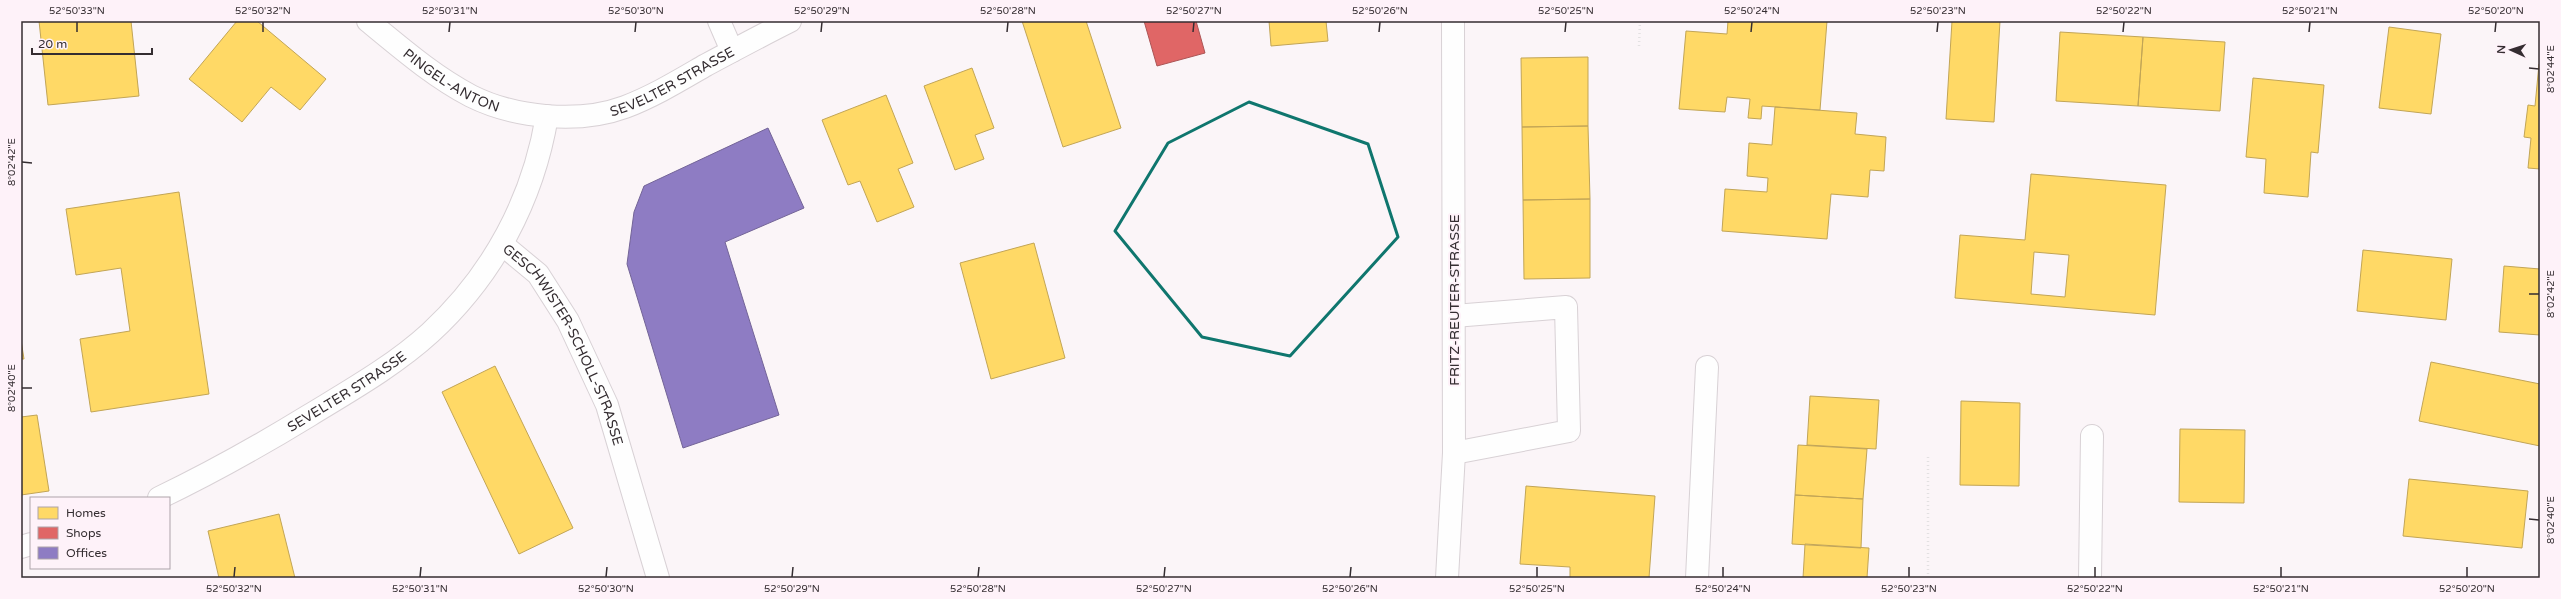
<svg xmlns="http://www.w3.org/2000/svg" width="2561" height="599" font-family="'Varela Round',sans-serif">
	<rect width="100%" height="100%" fill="#fbf5f8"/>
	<path fill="#ffd966" stroke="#c2a556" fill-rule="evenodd" d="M39 21H131L139 96 48 105Z
		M237 21H257L326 79 300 110 271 87 242 122 189 79Z
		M1022 21H1086L1121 128 1063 147Z
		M1269 21H1326L1328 41 1271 46Z
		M1728 21H1827L1820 110 1762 106 1761 119 1748 118 1750 99 1727 97 1725 112 1679 109 1686 31 1727 34Z
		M1952 21H2000L1994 122 1946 119Z
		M2389 27 2441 34 2431 114 2379 108Z
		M2060 32 2143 37 2138 106 2056 101Z
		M2143 37 2225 42 2220 111 2138 106Z
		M1588 57V126L1522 127 1521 58Z
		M2539 64H2540V169L2528 168 2531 138 2524 137 2528 105 2535 106Z
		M972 68 994 128 975 135 984 159 955 170 924 86Z
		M2253 78 2324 85 2318 153 2311 152 2308 197 2264 193 2266 159 2246 157Z
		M886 95 913 163 898 169 914 207 877 222 860 181 848 185 822 120Z
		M1775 107 1857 113 1855 134 1886 137 1884 171 1870 170 1868 197 1831 194 1827 239 1722 231 1725 189 1767 192 1768 178 1747 176 1749 143 1772 145Z
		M1588 126 1590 199 1523 200 1522 127Z
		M2031 174 2166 185 2155 315 1955 298 1960 235 2025 240ZM2034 252 2069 255 2065 297 2031 294Z
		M179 192 209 394 91 412 80 339 130 331 121 268 76 275 66 209Z
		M1590 199V278L1524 279 1523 200Z
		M1034 243 1065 358 991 379 960 263Z
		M2363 250 2452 259 2446 320 2357 311Z
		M2504 266 2540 269V335L2499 332Z
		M21 340 24 359H21Z
		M2431 362 2540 384V446L2419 421Z
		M495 366 573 528 519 554 442 392Z
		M1810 396 1879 400 1876 449 1807 445Z
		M1961 401 2020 403 2019 486 1960 485Z
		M37 415 49 491 21 495V417Z
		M2180 429 2245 430 2244 503 2179 502Z
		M1798 445 1867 449 1863 499 1795 495Z
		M2409 479 2528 491 2522 548 2403 536Z
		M1526 486 1655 496 1649 578H1570V567L1520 564Z
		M1795 495 1863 499 1861 548 1792 544Z
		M279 514 295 578H219L208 531Z
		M1805 544 1869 548 1867 578H1803Z"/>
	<path fill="#e06666" stroke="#ac5556" d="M1144 21H1196L1205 53 1157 66Z"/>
	<path fill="#8e7cc3" stroke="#736497" d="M768 128 804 208 725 242 779 415 683 448 627 264 634 212 644 186Z"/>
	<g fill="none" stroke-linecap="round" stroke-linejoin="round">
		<g stroke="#d8d1d5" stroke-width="24">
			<path id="lane" d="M719 21 732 51
				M1454 453 1569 431 1566 307 1454 316"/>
		</g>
		<g stroke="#d8d1d5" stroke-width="24">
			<g id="street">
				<path id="s1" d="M503 245 538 274 568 321 607 405 658 578"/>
				<path id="s2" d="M159 498C211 473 261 445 310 415 351 390 395 365 430 333 493 275 533 200 547 116"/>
				<path d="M21 547 31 544"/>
				<path d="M1697 578 1707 367"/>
				<path d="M2090 578 2092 436"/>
			</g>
		</g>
		<g stroke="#d8d1d5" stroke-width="24">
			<g id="secondary">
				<path id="s3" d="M368 21C401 48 433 76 471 96 515 118 579 124 625 107 654 96 680 80 706 65 734 50 762 35 790 21"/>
				<path d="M1447 578 1454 453 1453 21"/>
			</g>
		</g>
		<path stroke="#e3e1e2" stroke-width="2.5" stroke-dasharray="1 3" stroke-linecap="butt" d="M1639 46 1640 21
			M1928 578V455"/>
		<use href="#lane" stroke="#fefefe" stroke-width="22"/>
		<use href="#street" stroke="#fefefe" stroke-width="22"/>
		<use href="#secondary" stroke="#fefefe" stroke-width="22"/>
	</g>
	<path fill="none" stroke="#0f766e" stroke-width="3" stroke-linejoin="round" d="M1249 102 1368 144 1398 237 1290 356 1202 337 1115 231 1168 143Z"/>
	<path fill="none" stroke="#342d31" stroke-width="1.5" d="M77 32V22M263 32V22M449 32 450 22M635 32 636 22M821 32 822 22M1007 32 1008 22M1193 32 1194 22M1379 32 1380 22M1565 32 1566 22M1751 32 1752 22M1937 32 1938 22M2123 32 2124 22M2309 32 2310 22M2495 32 2496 22M2529 68 2539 69M22 162 32 163M2529 294H2539M22 388H32M2529 519 2539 520M234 577 235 567M420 577 421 567M606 577 607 567M792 577 793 567M978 577 979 567M1164 577 1165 567M1350 577 1351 567M1537 577V567M1723 577V567M1909 577V567M2095 577V567M2281 577V567M2467 577V567"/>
	<g text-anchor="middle" stroke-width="4" stroke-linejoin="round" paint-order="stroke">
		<g font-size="14" fill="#342d31" stroke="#fef2f9">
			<text dy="5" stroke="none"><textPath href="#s3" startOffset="103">PINGEL-ANTON</textPath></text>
			<text dy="5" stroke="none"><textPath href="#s3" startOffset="339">SEVELTER STRASSE</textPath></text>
			<text transform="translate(1454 300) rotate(-90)" y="5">FRITZ-REUTER-STRASSE</text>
			<text dy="5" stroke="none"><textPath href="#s1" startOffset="119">GESCHWISTER-SCHOLL-STRASSE</textPath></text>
			<text dy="5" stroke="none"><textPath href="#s2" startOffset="216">SEVELTER STRASSE</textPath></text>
		</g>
	</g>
	<rect width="2561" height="599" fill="none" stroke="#fef2f9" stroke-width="44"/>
	<rect x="30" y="497" width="140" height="72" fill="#fef2f9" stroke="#ada3a9"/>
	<rect x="38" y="507" width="20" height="12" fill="#ffd966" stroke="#ada3a9"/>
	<text x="66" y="517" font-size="12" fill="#342d31">Homes</text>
	<rect x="38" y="527" width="20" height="12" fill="#e06666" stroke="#ada3a9"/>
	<text x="66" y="537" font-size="12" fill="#342d31">Shops</text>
	<rect x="38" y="547" width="20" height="12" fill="#8e7cc3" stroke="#ada3a9"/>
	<text x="66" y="557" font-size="12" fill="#342d31">Offices</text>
	<g transform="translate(2511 50) rotate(273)" stroke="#fef2f9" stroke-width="3" paint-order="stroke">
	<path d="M0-3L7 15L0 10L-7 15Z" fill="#342d31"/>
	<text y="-6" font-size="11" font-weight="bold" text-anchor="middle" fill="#342d31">N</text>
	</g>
	<path d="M32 48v6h120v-6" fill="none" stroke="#342d31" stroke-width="2"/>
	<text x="38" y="48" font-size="12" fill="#342d31" stroke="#fef2f9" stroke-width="3" paint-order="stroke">20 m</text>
	<rect x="22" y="22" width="2517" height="555" fill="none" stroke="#342d31" stroke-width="1.5"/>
	<g font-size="10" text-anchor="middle" fill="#342d31">
		<text x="77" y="14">52°50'33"N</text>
		<text x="263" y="14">52°50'32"N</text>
		<text x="450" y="14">52°50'31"N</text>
		<text x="636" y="14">52°50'30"N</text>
		<text x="822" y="14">52°50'29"N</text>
		<text x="1008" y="14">52°50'28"N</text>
		<text x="1194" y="14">52°50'27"N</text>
		<text x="1380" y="14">52°50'26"N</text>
		<text x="1566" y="14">52°50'25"N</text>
		<text x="1752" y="14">52°50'24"N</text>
		<text x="1938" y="14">52°50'23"N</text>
		<text x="2124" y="14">52°50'22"N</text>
		<text x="2310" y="14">52°50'21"N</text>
		<text x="2496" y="14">52°50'20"N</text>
		<text transform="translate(2550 69) rotate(-90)" y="4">8°02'44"E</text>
		<text transform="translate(11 162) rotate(-90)" y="4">8°02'42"E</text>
		<text transform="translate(2550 294) rotate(-90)" y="4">8°02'42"E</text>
		<text transform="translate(11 388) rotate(-90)" y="4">8°02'40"E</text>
		<text transform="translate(2550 520) rotate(-90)" y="4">8°02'40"E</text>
		<text x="234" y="592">52°50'32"N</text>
		<text x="420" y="592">52°50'31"N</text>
		<text x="606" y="592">52°50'30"N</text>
		<text x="792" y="592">52°50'29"N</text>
		<text x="978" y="592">52°50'28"N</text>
		<text x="1164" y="592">52°50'27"N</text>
		<text x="1350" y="592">52°50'26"N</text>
		<text x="1537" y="592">52°50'25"N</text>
		<text x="1723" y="592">52°50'24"N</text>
		<text x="1909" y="592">52°50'23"N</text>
		<text x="2095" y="592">52°50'22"N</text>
		<text x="2281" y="592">52°50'21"N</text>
		<text x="2467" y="592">52°50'20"N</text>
	</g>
</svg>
